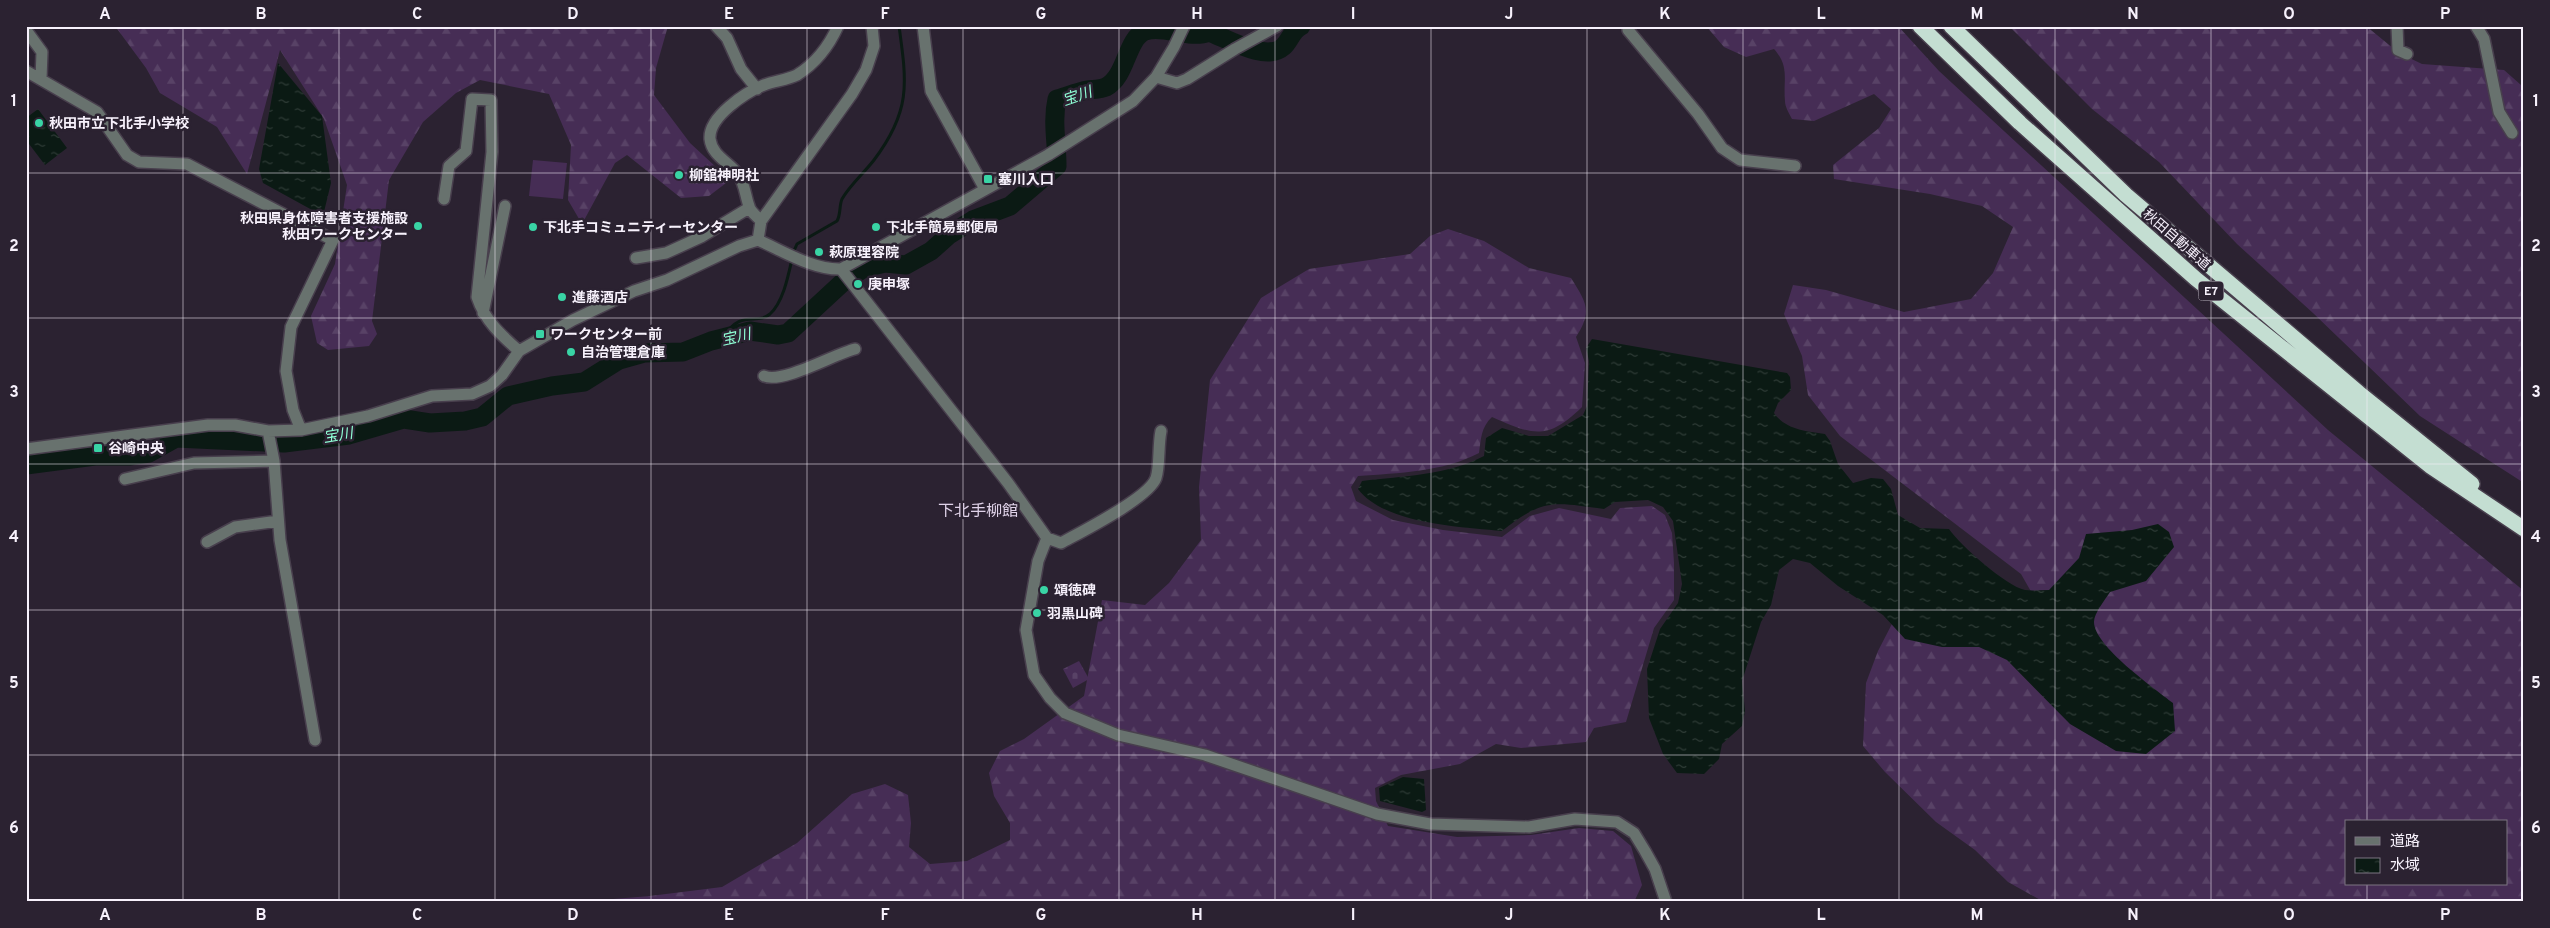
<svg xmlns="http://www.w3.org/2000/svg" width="2550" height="928" viewBox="0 0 2550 928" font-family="Overpass,'Noto Sans JP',sans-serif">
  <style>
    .forest { fill: url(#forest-firs); fill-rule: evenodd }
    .cemetery { fill: url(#cemetery-stones) }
    .garden { fill: #462d55 }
    .water { fill: url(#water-ripples) }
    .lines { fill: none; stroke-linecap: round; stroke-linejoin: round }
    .stream { stroke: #0b1a14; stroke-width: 3 }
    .river { stroke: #0b1a14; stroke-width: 19 }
    .minor-casing { stroke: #483f4d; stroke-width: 14 }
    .highway-casing { stroke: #483f4d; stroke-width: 18 }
    .minor { stroke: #68726e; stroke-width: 11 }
    .highway { stroke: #c4ded2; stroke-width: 15 }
    .grid { fill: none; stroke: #f7f1fc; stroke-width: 1; stroke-opacity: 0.55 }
    .poi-dot { fill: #39d4a5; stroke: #2b2231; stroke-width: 2 }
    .labels { text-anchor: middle; stroke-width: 5; stroke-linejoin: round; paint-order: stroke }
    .shield { fill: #2b2231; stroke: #bab3bf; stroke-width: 1 }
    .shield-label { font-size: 12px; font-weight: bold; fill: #f7f1fc }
    .poi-label { font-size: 14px; font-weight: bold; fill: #f7f1fc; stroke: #2b2231; text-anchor: start }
    .street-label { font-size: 14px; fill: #f7f1fc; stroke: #2b2231 }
    .water-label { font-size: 15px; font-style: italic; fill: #8ffed5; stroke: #2b2231 }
    .quarter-label { font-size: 16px; fill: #dfd2e8; stroke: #2b2231 }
    .neatline { fill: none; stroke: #f7f1fc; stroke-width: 2 }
    .grid-label { font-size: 16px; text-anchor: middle; font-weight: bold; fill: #f7f1fc }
  </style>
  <defs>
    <pattern id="forest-firs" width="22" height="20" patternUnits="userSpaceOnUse" patternTransform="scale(1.25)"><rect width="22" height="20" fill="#462d55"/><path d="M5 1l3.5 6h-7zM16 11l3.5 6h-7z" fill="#584266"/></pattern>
    <pattern id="cemetery-stones" width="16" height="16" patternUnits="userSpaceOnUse" patternTransform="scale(1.25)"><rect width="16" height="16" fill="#462d55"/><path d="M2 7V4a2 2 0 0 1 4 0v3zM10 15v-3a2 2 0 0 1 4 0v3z" fill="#584266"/></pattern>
    <pattern id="water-ripples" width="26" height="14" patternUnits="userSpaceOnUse" patternTransform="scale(1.25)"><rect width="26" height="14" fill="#0b1a14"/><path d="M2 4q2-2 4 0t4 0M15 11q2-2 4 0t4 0" fill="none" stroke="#2f3c37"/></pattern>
  </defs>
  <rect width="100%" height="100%" fill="#2b2231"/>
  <!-- forest -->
  <path class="forest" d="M115,26h553l-12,42 -2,27 36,48 40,37 -21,16 -28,2 -54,-43 -12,8 -33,61 -14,-24 3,-55 -22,-51 -69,-14 -24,13 -33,29 -34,58 -17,141 5,13 -8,12 -41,4 -11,-7 -6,-27 24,-52 12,-79 -23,-66 -44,-69 -33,124 -30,-47 -57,-34 -14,-25z
    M1706,26h192l41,45 389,359 196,161v311h-480l-36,-20 -33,-32 -39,-28 -51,-50 -22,-26 3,-63 12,-32 16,-31 154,1 -27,-47 -181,-138 -32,-41 -6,-39 -18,-42 9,-29 33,5 78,22 67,-13 22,-26 20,-46 -31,-21 -52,-12 -96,-15 -1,-14 46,-37 12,-19 -17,-15 -60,27 -22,-2c-3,-6 -7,-12 -7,-18 -2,-22 5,-34 -11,-52l-28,8 -22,-10zM2346,822h160v62h-160z
    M2009,26h357l33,27 23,11 82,6 17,15 3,2v396l-104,-67 -107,-103 -76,-69 -78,-82 -67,-53z
    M1448,229l36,12 45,27 42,10c15,24 22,33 5,59l9,26 -3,44c-34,33 -48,29 -90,10 -11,10 -11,22 -13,36 -36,19 -81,20 -121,23l-7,11 5,14 37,19 50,10 59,7 28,-21 29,-8 52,11 9,-11 32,-2 13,9 7,18 2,30v37l-20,28 -28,94 -32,6 -8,14 -65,6 -25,-4 -36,20 -59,11 -26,13 1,13 12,25 69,11 74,-2 48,-7 34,3 18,15 11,39 -8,17h-1057l73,-6 72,-9 75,-44 55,-49 33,-10 23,11 3,28 -2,24 21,17 37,-3 43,-21v-17l-16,-27 -5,-23 11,-22 24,-12 60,-43 18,-96 43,5 24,-22 32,-43 -2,-53 11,-107 51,-82 48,-29 101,-15 20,-18z"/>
  <!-- cemetery -->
  <path class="cemetery" d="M1079,661l10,18 -16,9 -10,-19z"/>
  <!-- garden -->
  <path class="garden" d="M533,160l34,3 -4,36 -34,-3z"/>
  <!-- water -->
  <path class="water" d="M278,63l44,53 9,67 -8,33 -60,-33 -4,-14z
    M38,109l29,39 -22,17 -19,-25v-22z
    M1592,339l195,34 3,4 1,13 -13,13 -4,10c12,17 31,18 51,21l5,7 8,23 15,19 18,-5 12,1 8,10 7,26 22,13 29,1c11,16 57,57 76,61 7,1 16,0 24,0l30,-32 7,-24 46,-4 26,-6 11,8 5,15 -28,34 -36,11c-5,8 -16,21 -16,30 0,24 60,66 79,81l2,28 -29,23 -30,-3 -46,-27 -63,-64 -28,-13h-37l-37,-8 -22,-24 -45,-29 -28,-23 -17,-4 -14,11 -8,35 -10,17 -19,59 3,30 -3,15 -20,18 -3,15 -15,15 -27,-1 -14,-19 -14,-36 -2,-49 13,-40 18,-26 4,-19 -9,-63 -10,-14 -15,-7 -33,2 -11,7c-51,-7 -60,-11 -102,22 -41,-4 -118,-7 -144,-42l4,-8c41,-5 86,-6 122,-25l2,-18 16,-10 27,8h19l35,-21 4,-9 2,-45 -3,-13z
    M1403,777l21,2 2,31 -4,2 -42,-11 -1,-13z"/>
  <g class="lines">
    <!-- stream -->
    <path class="stream" d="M793,253l4,-9 40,-23c4,-7 2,-15 5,-22 8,-14 22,-26 32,-39 37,-49 33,-76 25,-134
      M723,338c18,-30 33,-12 47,-24 13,-12 18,-37 22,-55"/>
    <!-- river -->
    <path class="river" d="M26,465l69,-9h34l20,-3 27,-15 108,5 65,-8 55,-16 26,4 35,-2 17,-4 26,-21 44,-10 32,-4 35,-22 25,-7 39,-1 28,-11 39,-10 28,4 10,-2 54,-50 22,-15 21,-5 21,2 25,-14 18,-16 24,-15 37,-14 47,-40c0,-23 -5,-45 0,-67 9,-2 17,-6 26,-8 7,-2 16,-1 23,-4 21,-11 20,-48 39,-56 19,-7 43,9 64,1 19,7 57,30 74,15 7,-6 9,-17 18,-21"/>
    <!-- minor casing -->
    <g class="minor-casing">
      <path id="minor" d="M716,26l11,12 14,31 16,20
        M923,26l8,65 54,98
        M1628,26v4l70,84 24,34 18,12 55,6
        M2397,26l1,24 9,4
        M2476,26l8,13 15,73 13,21
        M26,30l16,22 -1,27
        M26,71l71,41 30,43 12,7 48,2 146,76 -42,87 -5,44 7,39 8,20
        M1156,77l21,6 10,-4 48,-30 42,-23
        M444,199l5,-33 17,-15 6,-52 19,1 1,52 -15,145c8,24 24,38 42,54
        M761,221l91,-127 14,-24 8,-24 -2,-20
        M758,240l3,-19c-4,-5 -11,-9 -12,-15 -4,-11 -4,-22 -11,-32 -9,-12 -26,-18 -28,-35 -2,-22 36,-47 54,-54 10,-4 23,-5 33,-10 19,-12 32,-29 41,-49
        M636,258l30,-5 35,-16 48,-29
        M841,269l167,214 39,55 14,5c20,-11 88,-45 95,-65 4,-12 2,-33 5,-47
        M483,313l22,-107
        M764,376c19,8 70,-22 91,-27
        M268,431l6,30 6,79 35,200
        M26,449l182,-24h27l33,6 33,-1 67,-14 64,-20 40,-2 18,-8 12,-11 17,-24 54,-31 61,-29 33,-11 72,-34 19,-6c25,11 55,30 83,29l207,-114 85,-54 23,-24 18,-30 10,-21
        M125,479l69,-16 80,-2
        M1047,538l-9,23 -12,69 8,45 16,23 15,15 53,22 87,20 172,59 53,10 99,3 46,-8 42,3 17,11 11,18 10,18 11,33
        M207,542l28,-15 43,-6"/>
    </g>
    <!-- highway casing -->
    <g class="highway-casing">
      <path id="highway" d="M1920,26l100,97 176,156 234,187 94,63
        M1951,26l175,169 233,198 113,91"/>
    </g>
    <!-- minor -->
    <use href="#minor" class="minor"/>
    <!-- highway -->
    <use href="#highway" class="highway"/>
  </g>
  <!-- grid -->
  <path class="grid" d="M183,26v876M339,26v876M495,26v876M651,26v876M807,26v876M963,26v876M1119,26v876M1275,26v876M1431,26v876M1587,26v876M1743,26v876M1899,26v876M2055,26v876M2211,26v876M2367,26v796M26,173h2498M26,318h2498M26,464h2498M26,610h2498M26,755h2498M2367,884v18"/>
  <!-- markers -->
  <g class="poi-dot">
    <circle cx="39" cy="123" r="5"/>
    <circle cx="679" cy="175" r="5"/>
    <rect x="983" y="174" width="10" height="10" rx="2.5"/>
    <circle cx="418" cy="226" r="5"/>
    <circle cx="533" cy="227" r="5"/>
    <circle cx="876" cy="227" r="5"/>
    <circle cx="819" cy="252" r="5"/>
    <circle cx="858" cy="284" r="5"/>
    <circle cx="562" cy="297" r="5"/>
    <rect x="535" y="329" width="10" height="10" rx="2.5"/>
    <circle cx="571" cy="352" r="5"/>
    <rect x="93" y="443" width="10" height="10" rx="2.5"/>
    <circle cx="1044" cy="590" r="5"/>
    <circle cx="1037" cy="613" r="5"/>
  </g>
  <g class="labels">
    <!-- shield labels -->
    <rect class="shield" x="2198.5" y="281.5" width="25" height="19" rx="4"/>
    <g class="shield-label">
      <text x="2211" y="295">E7</text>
    </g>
    <!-- poi labels -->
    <g class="poi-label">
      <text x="49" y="128">秋田市立下北手小学校</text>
      <text x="689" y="180">柳舘神明社</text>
      <text x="998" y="184">塞川入口</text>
      <text x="408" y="223" text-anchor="end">秋田県身体障害者支援施設<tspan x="408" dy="16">秋田ワークセンター</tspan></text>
      <text x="543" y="232">下北手コミュニティーセンター</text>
      <text x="886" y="232">下北手簡易郵便局</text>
      <text x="829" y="257">萩原理容院</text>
      <text x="868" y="289">庚申塚</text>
      <text x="572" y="302">進藤酒店</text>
      <text x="550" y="339">ワークセンター前</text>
      <text x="581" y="357">自治管理倉庫</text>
      <text x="108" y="453">谷崎中央</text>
      <text x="1054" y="595">頌徳碑</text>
      <text x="1047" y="618">羽黒山碑</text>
    </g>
    <!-- street labels -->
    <g class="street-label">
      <text transform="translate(2177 239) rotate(41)" y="5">秋田自動車道</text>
    </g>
    <!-- water labels -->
    <g class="water-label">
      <text transform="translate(1077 96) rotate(-19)" y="5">宝川</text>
      <text transform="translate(736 337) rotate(-13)" y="5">宝川</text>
      <text transform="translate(338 435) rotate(-9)" y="5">宝川</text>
    </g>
    <!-- quarter labels -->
    <g class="quarter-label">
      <text x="978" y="516">下北手柳館</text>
    </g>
  </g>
  <!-- border -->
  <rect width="2550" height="928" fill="none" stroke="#2b2231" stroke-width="55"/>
  <!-- legend -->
  <rect x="2345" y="820" width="162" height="65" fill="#2b2231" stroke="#7d7582"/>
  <rect x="2355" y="837" width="25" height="8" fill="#68726e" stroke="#7d7582"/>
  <text x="2390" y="846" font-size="15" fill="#f7f1fc">道路</text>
  <rect x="2355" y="858" width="25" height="15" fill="url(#water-ripples)" stroke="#7d7582"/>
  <text x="2390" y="870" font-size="15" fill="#f7f1fc">水域</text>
  <rect x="28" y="28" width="2494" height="872" class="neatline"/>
  <g class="grid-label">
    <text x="105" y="19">A</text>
    <text x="261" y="19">B</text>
    <text x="417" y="19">C</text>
    <text x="573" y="19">D</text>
    <text x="729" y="19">E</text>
    <text x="885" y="19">F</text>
    <text x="1041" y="19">G</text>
    <text x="1197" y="19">H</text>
    <text x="1353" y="19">I</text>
    <text x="1509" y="19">J</text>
    <text x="1665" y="19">K</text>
    <text x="1821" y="19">L</text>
    <text x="1977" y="19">M</text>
    <text x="2133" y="19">N</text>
    <text x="2289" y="19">O</text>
    <text x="2445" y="19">P</text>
    <text x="14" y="106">1</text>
    <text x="2536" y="106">1</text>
    <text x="14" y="251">2</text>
    <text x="2536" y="251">2</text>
    <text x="14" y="397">3</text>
    <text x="2536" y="397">3</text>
    <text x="14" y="542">4</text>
    <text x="2536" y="542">4</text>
    <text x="14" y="688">5</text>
    <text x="2536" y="688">5</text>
    <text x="14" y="833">6</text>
    <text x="2536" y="833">6</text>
    <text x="105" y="920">A</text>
    <text x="261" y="920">B</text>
    <text x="417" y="920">C</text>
    <text x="573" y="920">D</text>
    <text x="729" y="920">E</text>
    <text x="885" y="920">F</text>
    <text x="1041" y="920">G</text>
    <text x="1197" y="920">H</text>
    <text x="1353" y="920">I</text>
    <text x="1509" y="920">J</text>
    <text x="1665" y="920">K</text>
    <text x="1821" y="920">L</text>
    <text x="1977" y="920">M</text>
    <text x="2133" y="920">N</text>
    <text x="2289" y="920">O</text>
    <text x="2445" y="920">P</text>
  </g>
</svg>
